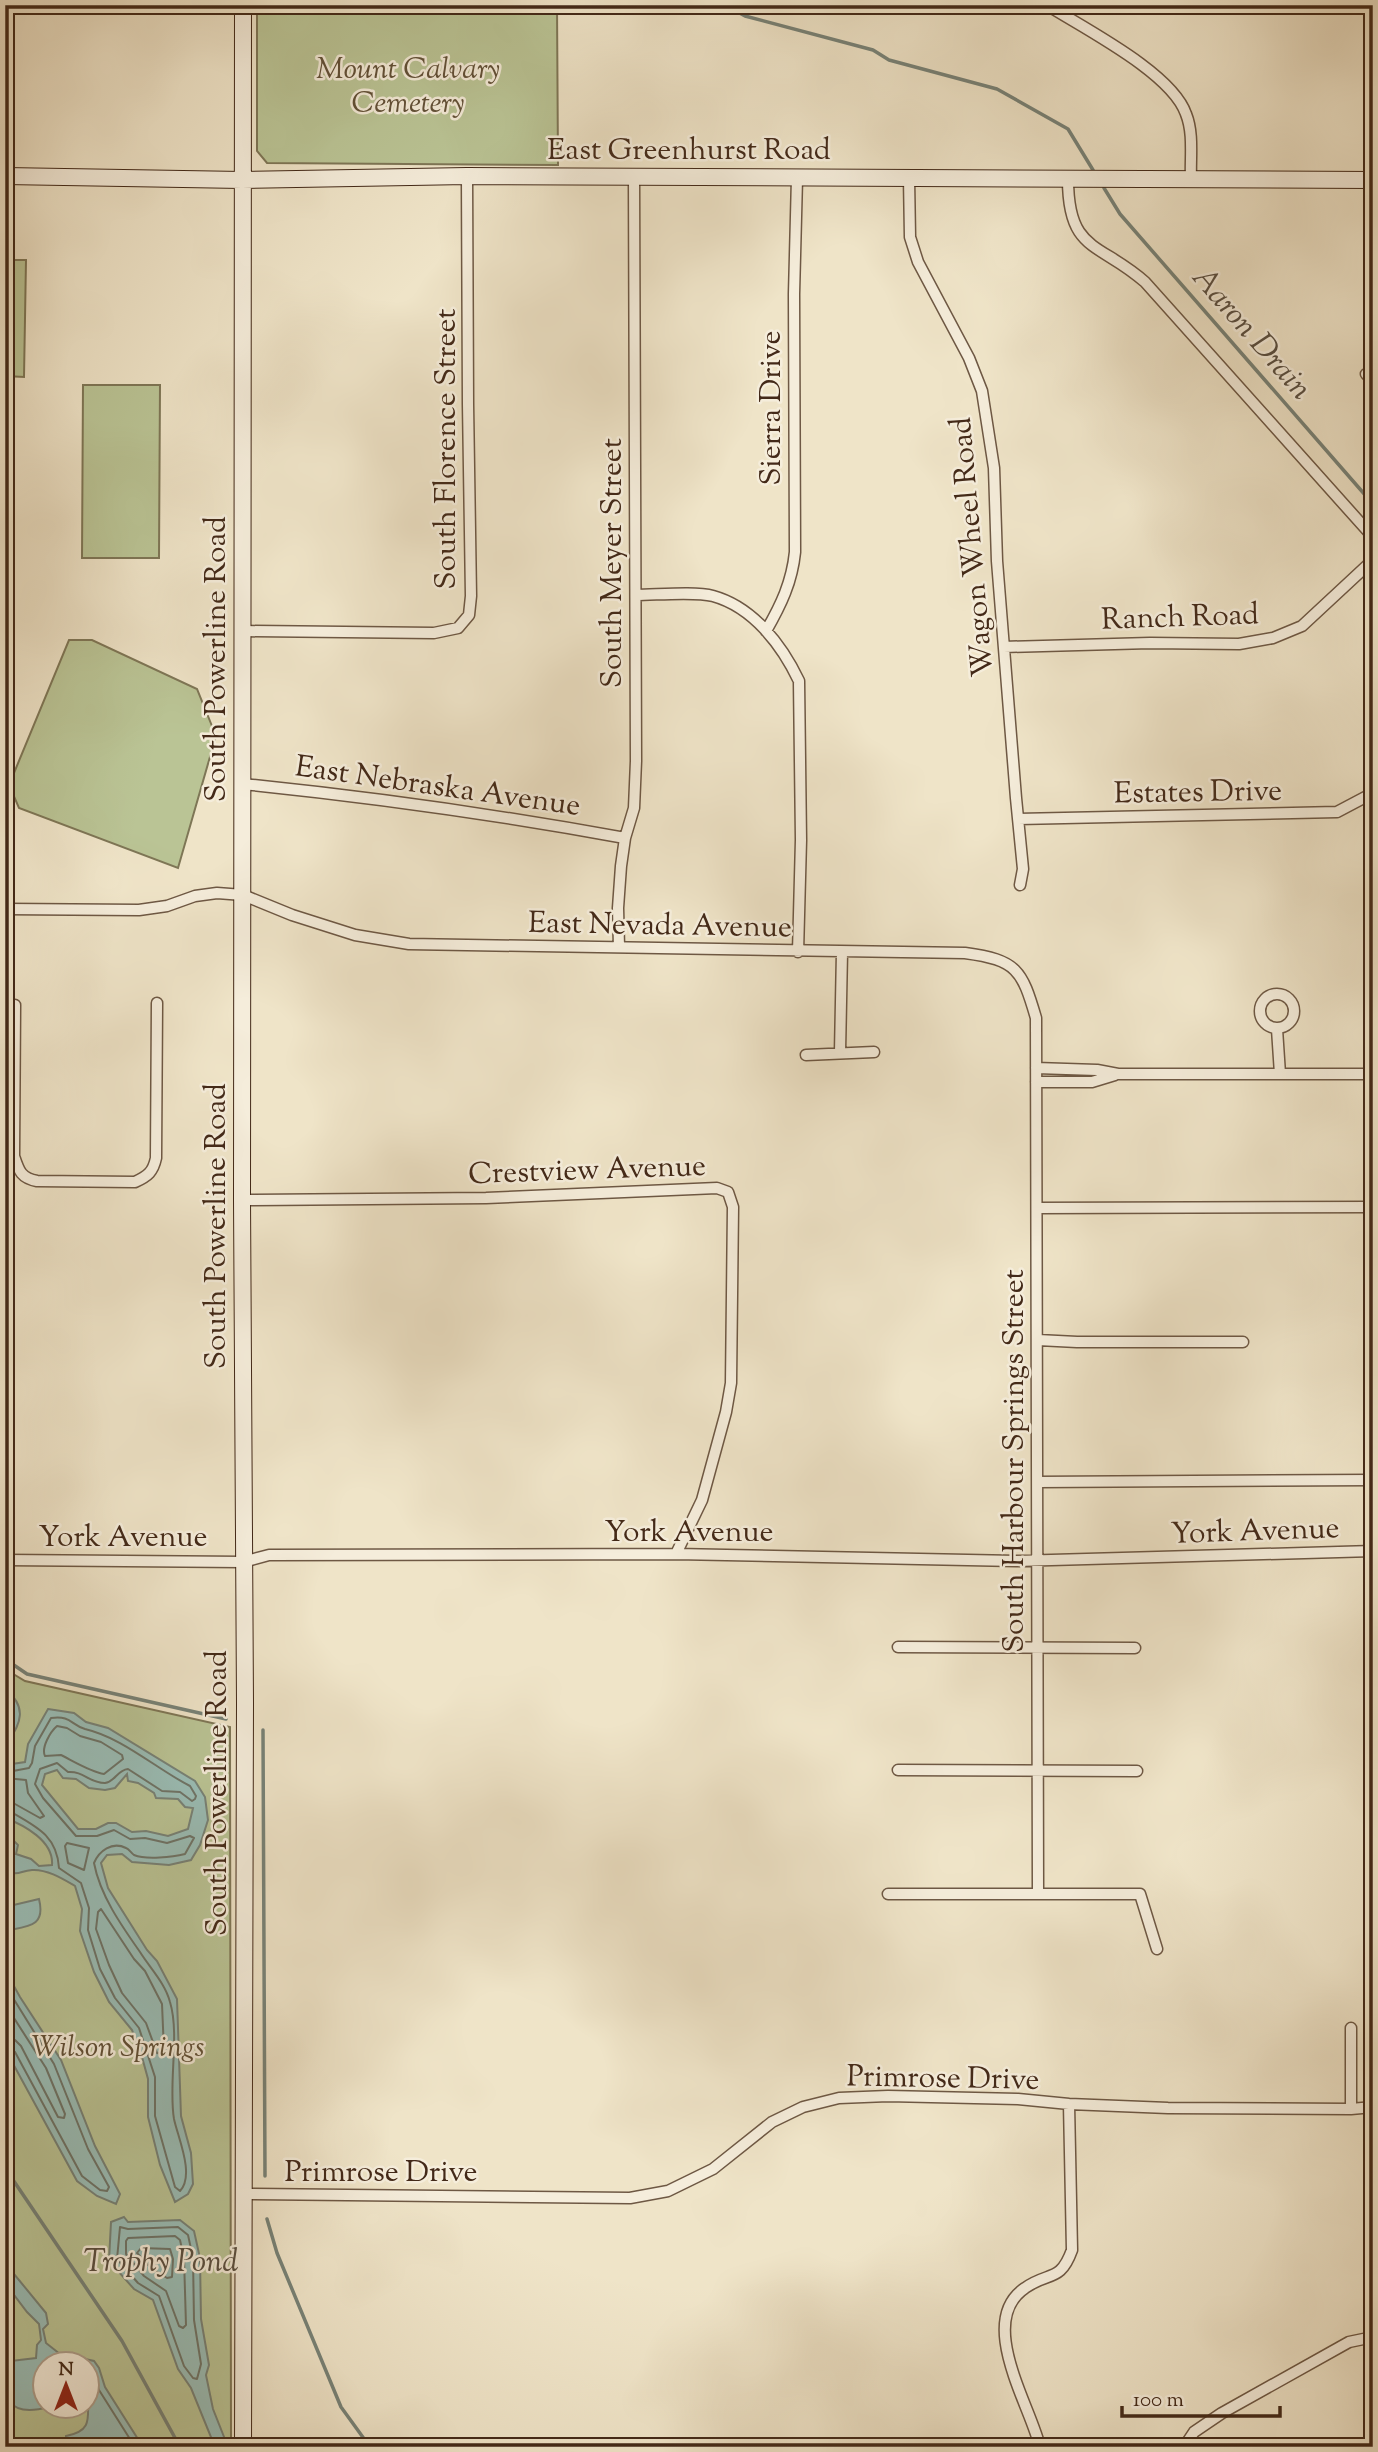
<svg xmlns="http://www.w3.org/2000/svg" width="1378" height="2452" viewBox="0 0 1378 2452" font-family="'Sorts Mill Goudy',serif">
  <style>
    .green { fill: #bac495; stroke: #7e7656; stroke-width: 2; fill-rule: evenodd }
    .water { fill: #9abeb7; stroke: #778277; stroke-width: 2; fill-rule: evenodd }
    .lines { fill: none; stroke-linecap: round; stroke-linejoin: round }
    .shore { stroke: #6e7468; stroke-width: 2 }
    .stream { stroke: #778277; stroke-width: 3.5 }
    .street-casing { stroke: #6e5844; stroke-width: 13 }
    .secondary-casing { stroke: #432918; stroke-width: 18 }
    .street { stroke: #f5eddb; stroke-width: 10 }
    .secondary { stroke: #f5eddb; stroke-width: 16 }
    .labels { text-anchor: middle; stroke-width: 5; stroke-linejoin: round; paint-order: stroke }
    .park-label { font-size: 30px; font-style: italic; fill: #615037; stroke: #f5eddb }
    .street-label { font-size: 30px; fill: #432918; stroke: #f5eddb }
    .water-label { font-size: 32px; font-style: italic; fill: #594e40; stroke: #f5eddb }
  </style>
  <rect width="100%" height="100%" fill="#efe4c8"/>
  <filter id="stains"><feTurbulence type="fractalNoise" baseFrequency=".00286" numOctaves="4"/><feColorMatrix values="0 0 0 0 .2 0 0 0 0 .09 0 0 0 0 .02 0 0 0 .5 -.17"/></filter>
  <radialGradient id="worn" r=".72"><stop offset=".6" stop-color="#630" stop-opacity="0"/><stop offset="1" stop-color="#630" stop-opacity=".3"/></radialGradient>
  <!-- green -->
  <path class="green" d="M257,5h300l1,160 -291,-2 -10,-12z
    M5,260h21l-2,117 -19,-1z
    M83,385h77l-1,173h-77z
    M69,640h23l105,49 19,47 -38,132 -159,-60 -10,-23z
    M5,1669l20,12 205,46 1,720h-226zM46,2364h42v42h-42z"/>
  <!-- water -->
  <path class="water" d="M5,1689c22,17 17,34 2,54z
    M48,1709l26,4 12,9 22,6 87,53 10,16 3,23 -8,25 -9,15 -22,5 -37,-3 -10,-8 -15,1 -6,8 7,25 39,62 10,11 20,38 4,117 10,37 2,31 -5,10 -13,8 -15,-37 -12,-48v-38l-6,-22 -10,-27 -23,-28 -15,-30 -14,-41 2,-22 -7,-23c-12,-7 -28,-17 -43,-16 -13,1 -12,6 -27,1v-39l13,13 -2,9 15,5 8,7 13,-1c2,-24 -28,-40 -47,-47v-57l7,3 13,-2 3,-18zM57,1770l6,8 13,1 13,9 16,2 10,-2 12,-14 1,7 10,2 16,10 2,5 22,1 7,8 8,1 -5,21 -20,7 -22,-5 -14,1 -16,-9h-8l-12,6h-18l-36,-44 3,-11z
    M39,1899c7,28 -11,27 -34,32v-24z
    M5,1970l15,27 41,63 34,86 25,48 -4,10 -19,-8 -20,-15 -72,-132z
    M124,2217l4,5 52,-2 14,11 6,27 1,61 8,46 -3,10 7,34 15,38h-13l-24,-59 -13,-19 -25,-69 -19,-11 -25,-28 2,-39z
    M5,2263l41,50 2,11 -5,5 3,14 19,15 11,-1 18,4 5,7 6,19 38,60h-77v-11c26,-5 22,-17 22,-38 0,-6 1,-11 2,-17 0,-6 -2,-10 -2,-17h-42v42l3,1c-49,13 -44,-17 -44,-53l6,7 25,-3 1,-13 4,-5 -2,-16 -12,-12 -22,-29z"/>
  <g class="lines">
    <!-- shore -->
    <path class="shore" d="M57,1726l10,2 13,8 21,6 21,13 1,4 -19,15c-13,-2 -31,-13 -43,-19l-16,1c-4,-8 5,-24 12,-30z
      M5,1768l8,3 16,-3 3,-5 3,-17 16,-28c20,-3 20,7 34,11 38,9 70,39 105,57l6,10 -1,3 -3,2 -12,-9 -18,-1 -34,-22c-11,1 -13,13 -23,14 -16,0 -21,-12 -37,-11l-11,-9 -17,6 -5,15 8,14 33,38h21l17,-6 16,9 15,-1 22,5 23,-7 4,2 -9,16c-12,3 -39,6 -51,1 -3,-2 -5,-6 -8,-7 -14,-7 -27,3 -32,15 6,32 27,62 46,89 10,16 25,31 30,50 10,33 -2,83 4,117 4,19 21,56 6,72l-5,-4 -20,-71v-39l-16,-49 -24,-30 -15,-29 -12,-39 1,-22 -8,-25 -22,-15c-2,-32 -22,-41 -48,-56l-6,-1
      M5,1778l21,2 2,13 16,23 -4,2 -25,-14 -10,-2
      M67,1843l22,5 -5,22 -16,-7 -3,-17z
      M101,1909l33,50 11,12 17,33 2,47 -2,3 -5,-1 -11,-30 -24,-30 -13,-28 -13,-36 2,-17z
      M5,1985l49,79 34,85 21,38 -2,4 -7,-1 -18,-14 -67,-124 -10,-4
      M5,2004l41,64 19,46 -1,4 -6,-1 -37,-71 -6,-6 -10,-1
      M120,2227l8,2 50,-2 10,8 5,23 1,62 7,44 -4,15 -4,-1 -9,-12 -25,-70 -21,-13 -21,-24z
      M175,2236l5,4 4,18 2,67 -3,3 -4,-2 -13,-35 -22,-15 -18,-22v-13l2,-3z
      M141,2248l29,1 3,10 -1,18 -5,1 -16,-10 -14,-15z
      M88,2367l5,5 6,18 36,57"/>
    <!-- stream -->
    <path class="stream" d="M725,5l20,11 128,34 16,10 108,29 71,40 25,41
      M1104,188l16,26 253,290
      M5,1659l22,15 199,45
      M263,1730l2,446
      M5,2168l117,173 58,106
      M267,2219l10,34 64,154 29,40"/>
    <!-- street casing -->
    <g class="street-casing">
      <path id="street" d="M1047,5c38,24 125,68 139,109 8,20 4,44 5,65
        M909,178l1,59 8,25 51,96 13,33 12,77 3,93 19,237 7,71 -3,16
        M1068,179c0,74 32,63 77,103l228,255
        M1366,374l7,7
        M636,595c20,0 59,-4 77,1 40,11 69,49 86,85l2,159 -3,112
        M243,631l191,2 24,-5 11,-13 2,-19 -3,-192 -1,-228
        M766,631c15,-26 26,-49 29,-79l-1,-258 3,-116
        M1004,647l146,-4 89,1 34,-6 29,-12 71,-66
        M243,784c128,13 256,31 382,54
        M1018,819l319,-7 36,-19
        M5,909l134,1 28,-4 28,-10 22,-3 26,2 49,20 63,20 54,9 556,9c52,7 57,17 71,65l2,876
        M619,947l-1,-39 3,-42 4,-28 9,-30 2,-47 -2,-584
        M1260 1011a17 17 0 1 1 34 0a17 17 0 1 1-34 0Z
        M15,1005l-1,151c5,15 7,22 23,25l98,1c13,-6 18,-10 21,-24l1,-155
        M1277,1029l3,45
        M840,1052l2,-100
        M806,1055l68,-3
        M1036,1068l61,2 21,4h255
        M1036,1082h56l23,-7
        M242,1200l244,-2 231,-10 11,4 5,15 -2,176 -5,29 -24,88 -26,54
        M1037,1208l336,-1
        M1038,1340l39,2h166
        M1038,1482l335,-2
        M5,1560l238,2 26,-7 407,-1 340,7 357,-10
        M898,1647l237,1
        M898,1770l239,1
        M888,1894h252l17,55
        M1351,2028v81
        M244,2194l386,4 38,-7 45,-22 59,-47 31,-15 36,-9 49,-2 130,3 51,5 99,4 183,1 22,-2
        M1040,2447c-10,-42 -64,-126 -15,-159 24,-17 35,-5 47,-38l-3,-146
        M1184,2447l10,-15 28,-19 127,-71 24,-5"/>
    </g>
    <!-- secondary casing -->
    <g class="secondary-casing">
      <path id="secondary" d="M243,5l-1,1195 3,503 -2,744
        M5,176l237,4 225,-4 906,4"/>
    </g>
    <!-- street -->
    <use href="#street" class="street"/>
    <!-- secondary -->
    <use href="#secondary" class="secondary"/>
  </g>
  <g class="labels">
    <!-- park labels -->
    <g class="park-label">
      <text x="408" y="78">Mount Calvary<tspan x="408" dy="34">Cemetery</tspan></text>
      <text x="118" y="2056">Wilson Springs</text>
    </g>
    <!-- street labels -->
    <g class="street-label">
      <text x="689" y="159">East Greenhurst Road</text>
      <text transform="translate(770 408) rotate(-90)" y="10">Sierra Drive</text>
      <text transform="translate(445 449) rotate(-90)" y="10">South Florence Street</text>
      <text transform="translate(971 547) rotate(-95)" y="10">Wagon Wheel Road</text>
      <text transform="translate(611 563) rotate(-90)" y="10">South Meyer Street</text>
      <text transform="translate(1180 616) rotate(-2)" y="10">Ranch Road</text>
      <text transform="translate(215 659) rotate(-90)" y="10">South Powerline Road</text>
      <text transform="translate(438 785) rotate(8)" y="10">East Nebraska Avenue</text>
      <text transform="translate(1198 791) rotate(-1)" y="10">Estates Drive</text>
      <text transform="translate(660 924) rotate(1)" y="10">East Nevada Avenue</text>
      <text transform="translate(587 1169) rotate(-2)" y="10">Crestview Avenue</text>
      <text transform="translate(215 1226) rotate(-90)" y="10">South Powerline Road</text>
      <text transform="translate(1013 1461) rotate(-90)" y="10">South Harbour Springs Street</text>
      <text transform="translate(1255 1530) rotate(-2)" y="10">York Avenue</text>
      <text x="689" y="1541">York Avenue</text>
      <text x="123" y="1546">York Avenue</text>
      <text transform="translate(216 1793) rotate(-90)" y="10">South Powerline Road</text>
      <text transform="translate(943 2077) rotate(1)" y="10">Primrose Drive</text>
      <text x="381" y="2181">Primrose Drive</text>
    </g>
    <!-- water labels -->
    <g class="water-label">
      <text transform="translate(1253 332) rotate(49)" y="11">Aaron Drain</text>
      <text x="161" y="2271">Trophy Pond</text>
    </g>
  </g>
  <!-- margin -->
  <rect width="1378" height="2452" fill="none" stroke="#efe4c8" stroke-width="28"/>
  <rect x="7" y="7" width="1364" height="2438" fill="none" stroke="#432918" stroke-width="3.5"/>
  <rect x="14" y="14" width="1350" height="2424" fill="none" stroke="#432918" stroke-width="2"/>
  <!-- north arrow -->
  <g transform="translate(66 2385)"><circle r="33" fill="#f5eddb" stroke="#ae9f8d" stroke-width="2"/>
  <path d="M0-5L12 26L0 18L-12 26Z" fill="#8f2418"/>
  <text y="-10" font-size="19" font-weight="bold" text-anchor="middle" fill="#432918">N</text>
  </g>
  <!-- scale -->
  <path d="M1122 2406v10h158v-10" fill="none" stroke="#432918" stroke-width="3.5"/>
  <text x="1133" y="2406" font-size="21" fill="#432918" stroke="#f5eddb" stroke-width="5" paint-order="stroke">100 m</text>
  <rect width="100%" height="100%" filter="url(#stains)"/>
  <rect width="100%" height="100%" fill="url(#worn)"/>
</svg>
